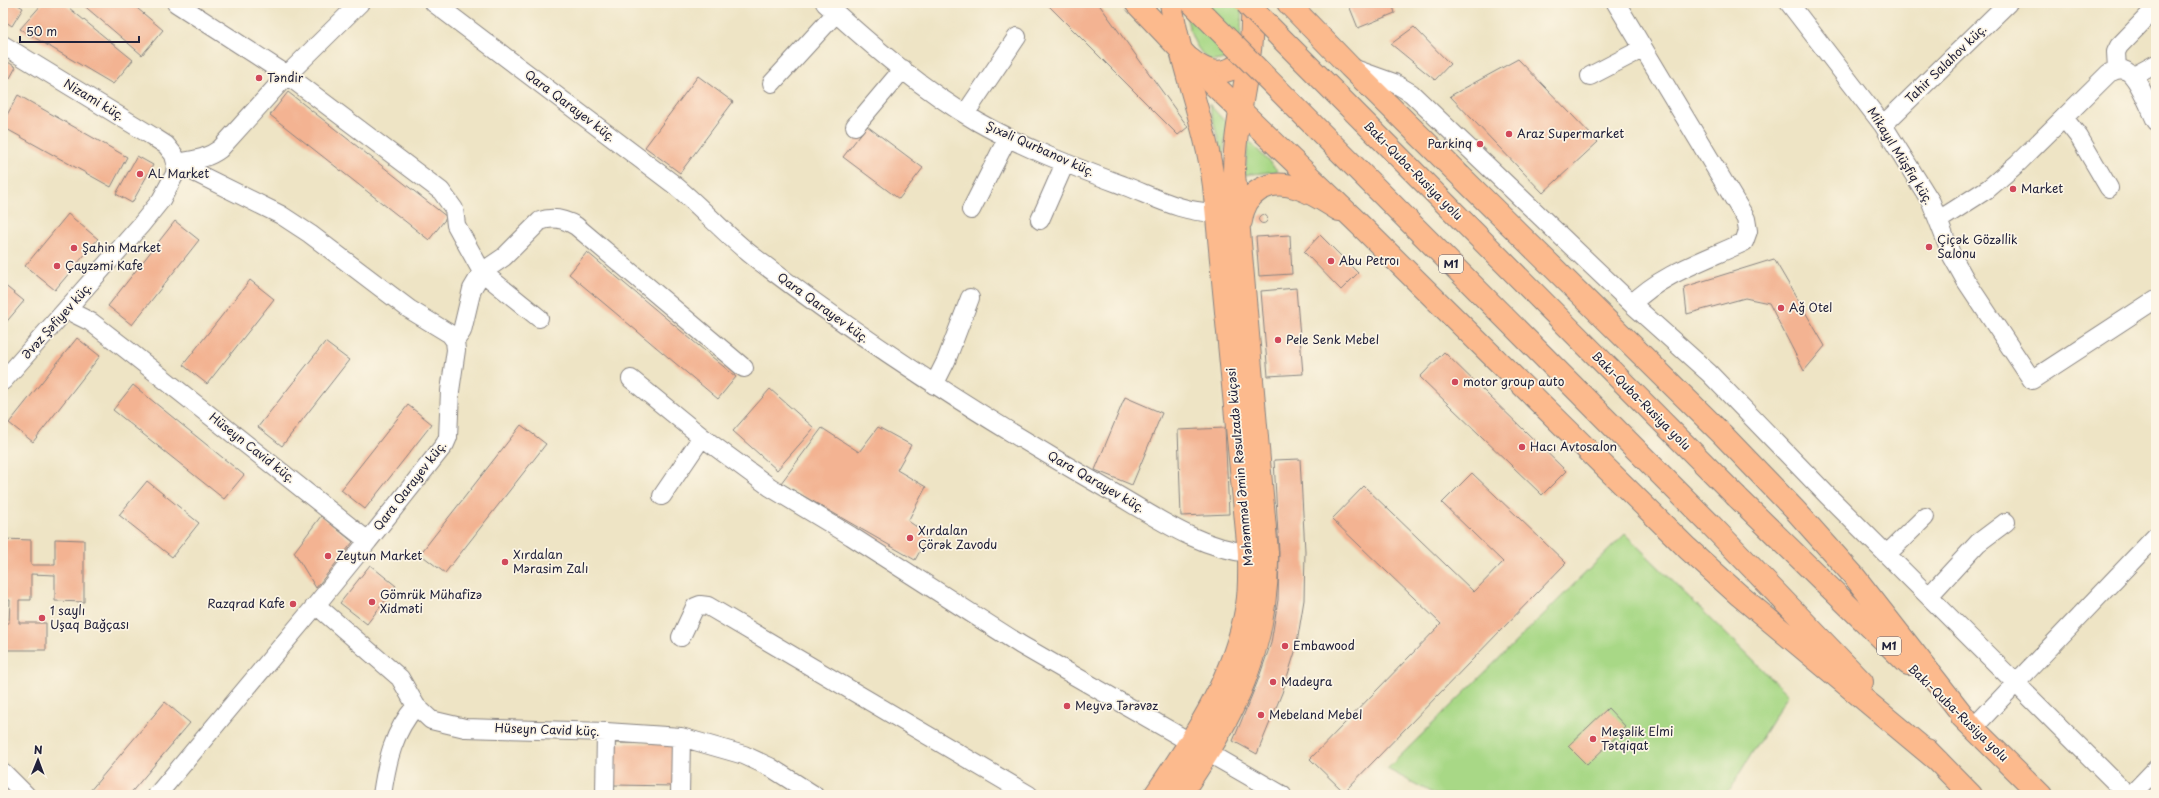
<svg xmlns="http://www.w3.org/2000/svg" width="2159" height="798" viewBox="0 0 2159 798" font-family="'Playpen Sans',sans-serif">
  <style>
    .green { fill: #a8d886; stroke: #657d60 }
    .building { fill: #f3b392 }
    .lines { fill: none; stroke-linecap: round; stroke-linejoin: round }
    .minor-casing { stroke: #888380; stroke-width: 20 }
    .major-casing { stroke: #888380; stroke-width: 24 }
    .highway-casing { stroke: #888380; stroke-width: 24 }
    .minor { stroke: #fff; stroke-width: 18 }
    .major { stroke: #fcba8d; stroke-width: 22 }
    .highway { stroke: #fcba8d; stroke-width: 22 }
    .highway-bridge-casing { stroke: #888380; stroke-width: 24; stroke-linecap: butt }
    .highway-bridge { stroke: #fcba8d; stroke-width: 22 }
    .poi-dot { fill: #d1495b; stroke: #fcf5e5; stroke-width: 1.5 }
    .labels { text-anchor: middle; stroke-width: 3.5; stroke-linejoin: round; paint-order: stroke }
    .shield { fill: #fcf5e5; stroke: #63616e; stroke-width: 1 }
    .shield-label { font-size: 11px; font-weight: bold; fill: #22223b }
    .street-label { font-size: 12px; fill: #22223b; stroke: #fcf5e5 }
    .poi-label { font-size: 12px; fill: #22223b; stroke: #fcf5e5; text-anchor: start }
  </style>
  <rect width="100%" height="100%" fill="#fcf5e5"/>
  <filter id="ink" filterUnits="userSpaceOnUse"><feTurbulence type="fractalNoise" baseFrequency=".025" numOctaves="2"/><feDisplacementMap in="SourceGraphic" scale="8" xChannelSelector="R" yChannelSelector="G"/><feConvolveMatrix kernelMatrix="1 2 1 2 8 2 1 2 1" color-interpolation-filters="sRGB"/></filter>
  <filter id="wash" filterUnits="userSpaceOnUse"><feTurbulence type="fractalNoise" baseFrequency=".012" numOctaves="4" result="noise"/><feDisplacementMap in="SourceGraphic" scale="16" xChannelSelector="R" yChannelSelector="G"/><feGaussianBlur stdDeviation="0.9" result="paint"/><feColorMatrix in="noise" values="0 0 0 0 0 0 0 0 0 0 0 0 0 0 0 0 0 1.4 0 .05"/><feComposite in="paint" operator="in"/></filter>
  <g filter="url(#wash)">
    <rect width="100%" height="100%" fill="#eee4c5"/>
    <!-- green -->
    <path class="green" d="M1184,3h57c1,25 3,59 -31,58 -19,-15 -22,-36 -26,-58z
      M1209,104l18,20 -4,34z
      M1248,140l30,31 -33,4z
      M1625,534l163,161 -62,100h-290l-49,-26z"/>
    <g id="blocks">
      <!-- building -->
      <path class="building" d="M3,3h12l8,5 -11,18 -9,-6z
        M43,3h20l70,57 -20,24 -93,-55z
        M81,3h50l32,27 -21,25z
        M1046,3h52l90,124 -10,8z
        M1348,3h44l3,10 -37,15z
        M1414,27l36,37 -15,16 -44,-36z
        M3,59l13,8 -6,11 -7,-4z
        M1518,59l80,83 -55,51 -93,-97z
        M698,76l35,26 -53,71 -35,-26z
        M288,92l159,125 -18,23 -159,-125z
        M18,95l109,62 -16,30 -108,-60v-5z
        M867,126l56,42 -24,31 -56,-42z
        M137,156l16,9 -21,38 -16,-9z
        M68,214l30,25 -43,51 -30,-24z
        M1258.5 219a4.5 4.5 0 1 1 9 0a4.5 4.5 0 1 1-9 0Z
        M175,221l24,19 -67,85 -24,-19z
        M1290,235l2,39 -33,2 -3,-39z
        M1320,235l38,38 -17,17 -37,-38z
        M587,252l149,125 -18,22 -149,-125z
        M1774,259l51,87 -21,25 -35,-68 -24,-5 -58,16 -3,-27z
        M250,280l24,19 -67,85 -24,-19z
        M3,284l21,17 -21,25z
        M1296,288l7,86 -35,2 -7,-85z
        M77,338l23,18 -67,86 -24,-19z
        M325,342l24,18 -67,86 -24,-19z
        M1444,352l122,119 -24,24 -122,-118z
        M133,385l111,90 -20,24 -111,-89z
        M770,389l44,39 -37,42 -44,-39z
        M1125,397l37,16 -30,72 -37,-15z
        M408,405l24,19 -67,85 -24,-19z
        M521,425l25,19 -101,129 -25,-19z
        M878,427l33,18 -14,25 29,17 -18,34 21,14 -14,25 -134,-77 41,-55 37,24z
        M1225,428l4,86 -48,2 -3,-86z
        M1300,459l5,92 -1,49 -8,49 -14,44 -25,61 -24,-13 24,-58 14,-40 7,-43 1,-47 -5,-93z
        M1472,473l94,90 -222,229 -34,-33 131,-135 -109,-105 32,-33 110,106 29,-30 -61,-59z
        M147,481l52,42 -27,34 -53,-42z
        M321,516l32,26 -37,46 -22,-36z
        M3,539l28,1v25h24v-26l29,1v62l-29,-1v-26l-24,-1v26h-12v23h27v27h-43v-27h6l1,-23h-7z
        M370,565l26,21 -29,38 -27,-21z
        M165,702l25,21 -61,72h-36l-4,-3z
        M1608,708l18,19 -39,38 -19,-19z
        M615,743l59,1v42l-60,-1z"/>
    </g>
  </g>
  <g filter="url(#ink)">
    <use href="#blocks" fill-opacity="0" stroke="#888380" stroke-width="1"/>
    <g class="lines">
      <!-- minor casing -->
      <g class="minor-casing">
        <path id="minor" d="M176,3l111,72 154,116 13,18 2,16 26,47 57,46
          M434,3l238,180c29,23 53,52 82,74 112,86 229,161 351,231 45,25 91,60 144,65
          M825,3c47,43 98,87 153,119 46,26 97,45 147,64 29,11 60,28 92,26
          M1616,3l130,216 2,12 -4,11c-38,18 -83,32 -112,62
          M1789,3l94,122 48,77 21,54 14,25 66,99 124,-81
          M3,45l149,91 14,9 8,10 2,8 -1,11 -14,26 -21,26 -137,155
          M1352,68l42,15 17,10 221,211 77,69 119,123 300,299
          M2117,69l-1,-17 3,-6 30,-31
          M1590,76l52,-27
          M2134,76l22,-12
          M772,83l64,-70
          M965,114l52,-77
          M2064,118l15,19 30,51
          M1883,125l125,-122
          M855,126l48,-57
          M176,163l105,52 29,19 99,75 41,25 5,7 1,9 -6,41 -2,46 -3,7 -77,97
          M176,163c17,-3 31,-4 44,-14l67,-74 73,-72
          M971,210l37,-73
          M1040,220l25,-57
          M1939,220l50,-32 29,-25 91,-90c5,-2 9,-5 15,-3 13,3 26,39 32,51
          M67,310l24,12 35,27 242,192 -52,64 -159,190
          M455,341l7,-10 10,-42 10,-17 22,-15 36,-36c13,-5 24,-2 36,5l168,142
          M631,379l71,58 68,50 81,49 170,109 261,150
          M934,385l12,-24 24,-63
          M662,496l40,-59
          M1887,554l38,-37
          M1929,596l49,-53 28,-21
          M316,605l84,73 16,28 15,14 34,8 141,4 75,5 63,18 26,12 44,28
          M681,637l14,-30 5,-2 8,1 321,189
          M1973,728l183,-192
          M3,772l23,23
          M382,795c5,-34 11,-63 34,-89
          M605,795l1,-63
          M680,795l1,-58
          M2131,795l25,-26"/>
      </g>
      <!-- major casing -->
      <g class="major-casing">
        <path id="major" d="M1190,59c24,21 50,16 60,-15
          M1241,221c4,-30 28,-43 57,-33 15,5 28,14 41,22
          M1155,795c40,-58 80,-119 92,-190 3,-17 2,-35 2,-52l-35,-367c-8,-62 -34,-121 -43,-183
          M1180,795c53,-76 89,-147 87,-243l-33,-378c0,-58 21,-113 18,-171"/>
      </g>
      <!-- highway casing -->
      <g class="highway-casing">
        <path id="highway" d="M1136,3l77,81 142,136 332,328 52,47 199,166
          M1288,3l62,64 373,368 72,75 59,66 119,152
          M1737,497l171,167
          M1710,524l152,158
          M1962,717l79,78
          M1927,750l44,45"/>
      </g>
      <!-- minor -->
      <use href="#minor" class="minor"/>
      <!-- major -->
      <use href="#major" class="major"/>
      <!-- highway -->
      <use href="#highway" class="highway"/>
      <!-- highway-bridge casing -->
      <g class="highway-bridge-casing">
        <path id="highway-bridge" d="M1192,3l518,521
          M1246,3l491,494"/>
      </g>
      <!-- highway-bridge -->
      <use href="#highway-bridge" class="highway-bridge"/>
    </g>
  </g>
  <!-- markers -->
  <g class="poi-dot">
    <circle cx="259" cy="78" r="4"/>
    <circle cx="1509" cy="134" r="4"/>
    <circle cx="1480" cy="144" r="4"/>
    <circle cx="140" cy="174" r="4"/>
    <circle cx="2013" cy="189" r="4"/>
    <circle cx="1929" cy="247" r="4"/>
    <circle cx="74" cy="248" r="4"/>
    <circle cx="1331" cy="261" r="4"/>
    <circle cx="57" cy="266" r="4"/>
    <circle cx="1781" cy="308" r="4"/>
    <circle cx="1278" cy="340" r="4"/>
    <circle cx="1455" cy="382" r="4"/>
    <circle cx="1522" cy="447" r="4"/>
    <circle cx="910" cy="538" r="4"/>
    <circle cx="328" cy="556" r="4"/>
    <circle cx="505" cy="562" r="4"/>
    <circle cx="372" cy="602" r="4"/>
    <circle cx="293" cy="604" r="4"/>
    <circle cx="42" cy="618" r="4"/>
    <circle cx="1285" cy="646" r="4"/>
    <circle cx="1273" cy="682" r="4"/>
    <circle cx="1067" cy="706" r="4"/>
    <circle cx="1261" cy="715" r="4"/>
    <circle cx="1593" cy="739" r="4"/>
  </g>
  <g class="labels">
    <!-- shield labels -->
    <g class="shield">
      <rect x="1439" y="255" width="24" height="18" rx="3"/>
      <rect x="1877" y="637" width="24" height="18" rx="3"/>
    </g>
    <g class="shield-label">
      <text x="1451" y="268">M1</text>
      <text x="1889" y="650">M1</text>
    </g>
    <!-- street labels -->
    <g class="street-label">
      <text transform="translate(1946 64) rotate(-44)" y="4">Tahir Salahov küç.</text>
      <text transform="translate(94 100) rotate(31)" y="4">Nizami küç.</text>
      <text transform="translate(570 106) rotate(37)" y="4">Qara Qarayev küç.</text>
      <text transform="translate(1040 149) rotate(24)" y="4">Şıxəli Qurbanov küç.</text>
      <text transform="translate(1900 156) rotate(58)" y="4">Mikayıl Müşfiq küç.</text>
      <text transform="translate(1413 171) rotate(45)" y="4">Bakı-Quba-Rusiya yolu</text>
      <text transform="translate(823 308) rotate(36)" y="4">Qara Qarayev küç.</text>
      <text transform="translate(57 321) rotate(-48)" y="4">Əvəz Şəfiyev küç.</text>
      <text transform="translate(1641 401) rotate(45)" y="4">Bakı-Quba-Rusiya yolu</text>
      <text transform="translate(252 448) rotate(38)" y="4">Hüseyn Cavid küç.</text>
      <text transform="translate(1240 467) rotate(-95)" y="4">Məhəmməd Əmin Rəsulzadə küçəsi</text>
      <text transform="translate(1096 482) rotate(30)" y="4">Qara Qarayev küç.</text>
      <text transform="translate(410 486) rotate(-52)" y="4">Qara Qarayev küç.</text>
      <text transform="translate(1958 713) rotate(44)" y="4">Bakı-Quba-Rusiya yolu</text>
      <text transform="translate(547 730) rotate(2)" y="4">Hüseyn Cavid küç.</text>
    </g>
    <!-- poi labels -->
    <g class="poi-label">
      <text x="267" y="82">Təndir</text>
      <text x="1517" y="138">Araz Supermarket</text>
      <text x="1472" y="148" text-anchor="end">Parkinq</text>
      <text x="148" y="178">AL Market</text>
      <text x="2021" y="193">Market</text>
      <text x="1937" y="244">Çiçək Gözəllik<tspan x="1937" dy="14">Salonu</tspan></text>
      <text x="82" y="252">Şahin Market</text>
      <text x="1339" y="265">Abu Petroı</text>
      <text x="65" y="270">Çayzəmi Kafe</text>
      <text x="1789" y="312">Ağ Otel</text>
      <text x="1286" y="344">Pele Senk Mebel</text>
      <text x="1463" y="386">motor group auto</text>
      <text x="1530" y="451">Hacı Avtosalon</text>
      <text x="918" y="535">Xırdalan<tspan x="918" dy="14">Çörək Zavodu</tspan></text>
      <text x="513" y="559">Xırdalan<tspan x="513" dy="14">Mərasim Zalı</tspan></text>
      <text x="336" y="560">Zeytun Market</text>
      <text x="380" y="599">Gömrük Mühafizə<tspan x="380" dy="14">Xidməti</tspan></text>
      <text x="285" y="608" text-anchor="end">Razqrad Kafe</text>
      <text x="50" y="615">1 saylı<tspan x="50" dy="14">Uşaq Bağçası</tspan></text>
      <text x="1293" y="650">Embawood</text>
      <text x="1281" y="686">Madeyra</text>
      <text x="1075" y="710">Meyvə Tərəvəz</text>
      <text x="1269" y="719">Mebeland Mebel</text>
      <text x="1601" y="736">Meşəlik Elmi<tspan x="1601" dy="14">Tətqiqat</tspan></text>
    </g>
  </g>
  <!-- margin -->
  <rect width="2159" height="798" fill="none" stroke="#fcf5e5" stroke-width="16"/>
  <!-- north arrow -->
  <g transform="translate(38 760) rotate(1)" stroke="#fcf5e5" stroke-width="3" paint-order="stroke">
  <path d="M0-3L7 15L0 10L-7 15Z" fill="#22223b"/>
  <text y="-6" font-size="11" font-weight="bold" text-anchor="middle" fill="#22223b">N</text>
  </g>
  <!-- scale -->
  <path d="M20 36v6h119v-6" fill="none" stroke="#22223b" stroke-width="2"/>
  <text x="26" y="36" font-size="12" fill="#22223b" stroke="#fcf5e5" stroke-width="3" paint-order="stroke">50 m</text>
</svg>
